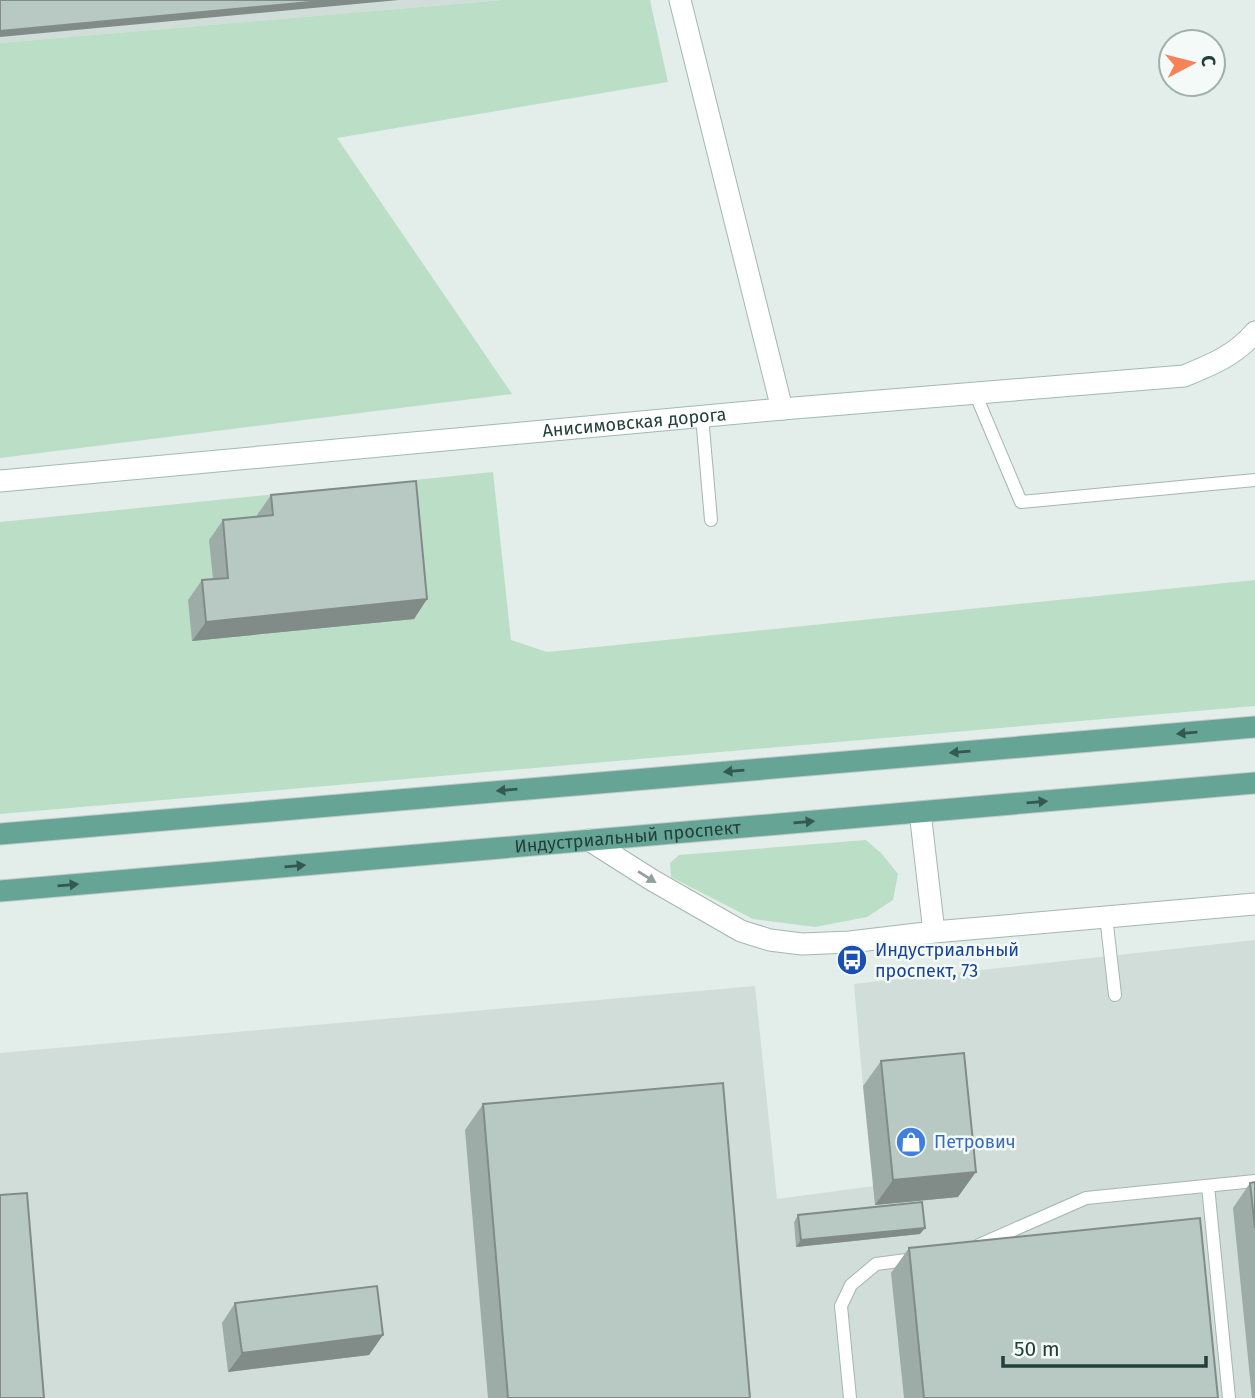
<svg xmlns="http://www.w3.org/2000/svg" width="1255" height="1398" viewBox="0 0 1255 1398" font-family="'Fira Sans',sans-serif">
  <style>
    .built { fill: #d1ddd8 }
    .green { fill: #bbdfc6 }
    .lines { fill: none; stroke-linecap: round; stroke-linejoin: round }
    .lane-casing { stroke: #a5b6b0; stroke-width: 14 }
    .street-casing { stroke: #a5b6b0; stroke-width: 23 }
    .secondary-casing { stroke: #a1bab1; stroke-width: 23 }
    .primary-casing { stroke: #c1cac7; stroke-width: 23 }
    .lane { stroke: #fff; stroke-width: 12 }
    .street { stroke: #fff; stroke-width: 21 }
    .secondary { stroke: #fff; stroke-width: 21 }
    .primary { stroke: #66a596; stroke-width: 21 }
    .wall { fill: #9eaca7 }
    .shaded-wall { fill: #818c88 }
    .building { fill: #b8c8c2; stroke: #818c88; stroke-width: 2 }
    .oneway { fill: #335950 }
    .oneway2 { fill: #90a09c }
    .labels { text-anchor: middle; stroke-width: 5; stroke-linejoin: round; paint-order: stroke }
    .street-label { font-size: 18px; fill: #224038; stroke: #f4faf7 }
    .transit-label { font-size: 18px; fill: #164399; stroke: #f4faf7; text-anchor: start }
    .shop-label { font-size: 18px; fill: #366cbe; stroke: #f4faf7; text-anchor: start }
  </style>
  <rect width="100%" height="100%" fill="#e3ede9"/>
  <!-- built -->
  <path class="built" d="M0,0h502l-502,43z
    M1255,940v458h-1255v-345l755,-67 22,213 97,-13 -11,-100 -9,-102z"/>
  <!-- green -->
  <path class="green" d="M502,0h148l18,82 -331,56 175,256 -512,64v-415z
    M493,472l18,168 36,12 708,-72v126l-1255,108v-292z
    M866,840l16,14 16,20 -5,26 -26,17 -52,10 -62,-8 -82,-42 -1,-14 9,-8z"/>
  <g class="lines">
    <!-- lane casing -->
    <g class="lane-casing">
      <path id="lane" d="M975,393l46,109 234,-22
        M702,416l9,104
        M1106,916l9,79
        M1208,1186l21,212
        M979,1245l107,-47 169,-17
        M850,1398l-9,-92 10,-21 25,-21 38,-5"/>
    </g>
    <!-- street casing -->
    <g class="street-casing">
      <path id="street" d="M680,0l102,409
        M920,812l14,120
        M589,840l63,40 89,51 29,9 32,4 48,-2 84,-10 321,-28"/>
    </g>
    <!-- secondary casing -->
    <g class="secondary-casing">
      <g id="secondary">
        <path id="s1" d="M0,481l782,-72 402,-33c27,-11 52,-21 71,-44"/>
      </g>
    </g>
    <!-- primary casing -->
    <g class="primary-casing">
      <g id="primary">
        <path d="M0,834l1255,-107"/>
        <path id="s2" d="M0,891l1255,-108"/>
      </g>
    </g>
    <!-- lane -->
    <use href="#lane" class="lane"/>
    <!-- street -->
    <use href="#street" class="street"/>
    <!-- secondary -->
    <use href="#secondary" class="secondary"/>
    <!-- primary -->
    <use href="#primary" class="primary"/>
  </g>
  <!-- wall -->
  <path class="wall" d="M271,495l156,104 -13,20 -222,22 -4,-41 14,-20 11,-1 -4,-39 14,-20 34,-3v-2z
    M881,1061l77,136 -83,8 -12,-119z
    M483,1104l267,294h-262l-23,-268z
    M1255,1182v216h-3l-19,-190 17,-25z
    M798,1215l122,19 -124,13 -2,-25z
    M909,1248l309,150h-314l-13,-125z
    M235,1303l148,32 -14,20 -141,17 -6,-49z"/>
  <!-- shaded-wall -->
  <path class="shaded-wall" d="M332,0h67l-399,37v-6z
    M427,599l-13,20 -222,22 14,-19z
    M976,1172l-18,25 -83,8 18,-25z
    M925,1228l-5,6 -124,13 5,-7z
    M383,1335l-14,20 -141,17 14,-19z"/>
  <!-- building -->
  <path class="building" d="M0,0h332l-332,31z
    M416,481l11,118 -221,23 -4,-42 26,-2 -5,-58 50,-5 -2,-20z
    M964,1053l12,119 -83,8 -12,-119z
    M723,1083l27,315h-242l-25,-294z
    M1255,1182v46l-5,-45z
    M27,1193l17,205h-44v-203z
    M922,1202l3,26 -124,12 -3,-25z
    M1200,1218l18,180h-294l-15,-150z
    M377,1286l6,49 -141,18 -7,-50z"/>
  <!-- one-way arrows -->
  <defs><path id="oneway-solid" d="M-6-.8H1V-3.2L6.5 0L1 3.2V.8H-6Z" transform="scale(1.75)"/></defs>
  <g class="oneway">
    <use href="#oneway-solid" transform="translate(1187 733) rotate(175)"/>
    <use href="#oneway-solid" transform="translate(960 752) rotate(175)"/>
    <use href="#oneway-solid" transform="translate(734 771) rotate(175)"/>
    <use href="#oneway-solid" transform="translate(507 790) rotate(175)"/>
    <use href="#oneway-solid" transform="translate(1037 802) rotate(-5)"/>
    <use href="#oneway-solid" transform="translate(804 822) rotate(-5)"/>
    <use href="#oneway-solid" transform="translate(295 866) rotate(-5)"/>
    <use href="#oneway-solid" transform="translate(68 885) rotate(-5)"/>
  </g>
  <use class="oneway2" href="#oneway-solid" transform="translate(647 877) rotate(32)"/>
  <!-- icons -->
  <defs>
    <g id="bus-disc" transform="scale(1.575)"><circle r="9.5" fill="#1a4fb4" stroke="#f4faf7"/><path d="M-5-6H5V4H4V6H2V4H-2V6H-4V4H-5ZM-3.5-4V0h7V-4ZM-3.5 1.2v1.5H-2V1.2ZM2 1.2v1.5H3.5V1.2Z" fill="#fff"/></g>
    <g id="shop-disc" transform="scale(1.575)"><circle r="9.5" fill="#3f7fe0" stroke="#f4faf7"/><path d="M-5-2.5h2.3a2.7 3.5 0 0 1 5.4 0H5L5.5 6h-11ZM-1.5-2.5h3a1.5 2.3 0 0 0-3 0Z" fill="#fff"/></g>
  </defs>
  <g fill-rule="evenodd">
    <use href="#bus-disc" x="852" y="960"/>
    <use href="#shop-disc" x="911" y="1142"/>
  </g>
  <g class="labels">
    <!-- street labels -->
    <g class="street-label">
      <text dy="6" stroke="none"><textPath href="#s1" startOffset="637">Анисимовская дорога</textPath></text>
      <text dy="6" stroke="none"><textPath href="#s2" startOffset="630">Индустриальный проспект</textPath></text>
    </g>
    <!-- transit labels -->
    <g class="transit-label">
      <text x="875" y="956">Индустриальный<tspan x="875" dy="21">проспект, 73</tspan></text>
    </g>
    <!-- shop labels -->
    <g class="shop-label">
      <text x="934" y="1148">Петрович</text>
    </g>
  </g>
  <!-- north arrow -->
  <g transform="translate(1192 63) rotate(83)"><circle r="33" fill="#f4faf7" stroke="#a0b0ab" stroke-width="2"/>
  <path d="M0-5L12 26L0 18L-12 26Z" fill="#f78257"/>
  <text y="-10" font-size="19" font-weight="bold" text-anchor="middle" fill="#224038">С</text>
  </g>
  <!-- scale -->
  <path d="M1003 1356v10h203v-10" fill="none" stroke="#224038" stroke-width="3.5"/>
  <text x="1014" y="1356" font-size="21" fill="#224038" stroke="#f4faf7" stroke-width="5" paint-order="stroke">50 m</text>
</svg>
